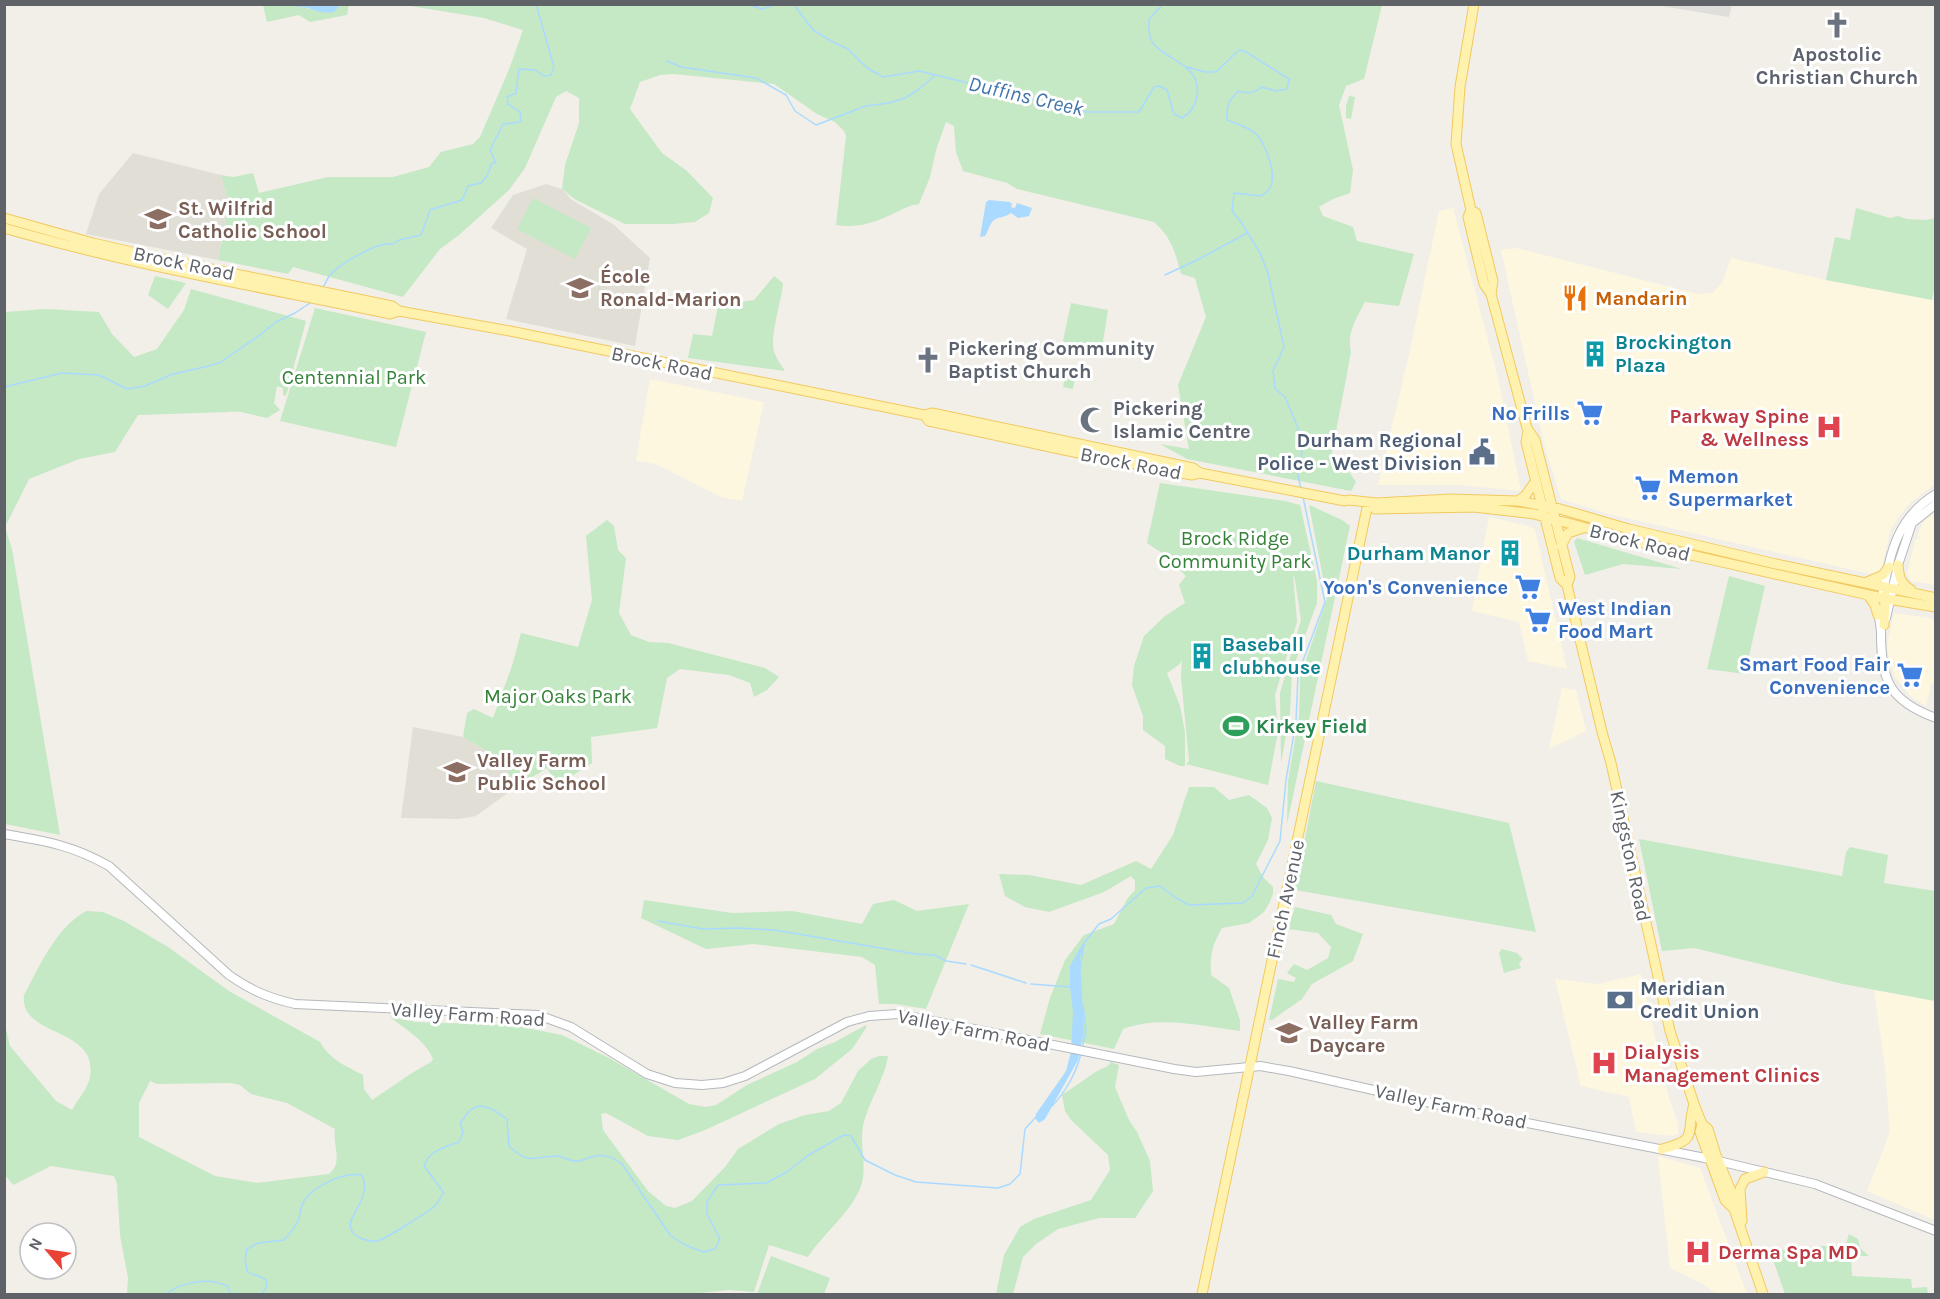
<svg xmlns="http://www.w3.org/2000/svg" width="1940" height="1299" viewBox="0 0 1940 1299" font-family="Karla,sans-serif">
  <style>
    .commercial { fill: #fef7e0 }
    .industrial { fill: #e0deda }
    .education { fill: #e1ded6 }
    .green { fill: #c5e8c5; fill-rule: evenodd }
    .water { fill: #aadaff }
    .lines { fill: none; stroke-linecap: round; stroke-linejoin: round }
    .stream { stroke: #aadaff; stroke-width: 1.5 }
    .minor-casing { stroke: #b5b8bc; stroke-width: 10 }
    .major-casing { stroke: #f2c960; stroke-width: 11 }
    .minor { stroke: #fff; stroke-width: 8 }
    .major { stroke: #fff2af; stroke-width: 9 }
    .labels { text-anchor: middle; stroke-width: 6; stroke-linejoin: round; paint-order: stroke }
    .worship-label { font-size: 20px; font-weight: bold; fill: #5b616d; stroke: #fff; text-anchor: start }
    .education-label { font-size: 20px; font-weight: bold; fill: #785e54; stroke: #fff; text-anchor: start }
    .street-label { font-size: 20px; fill: #5f6368; stroke: #fff }
    .food-label { font-size: 20px; font-weight: bold; fill: #c56008; stroke: #fff; text-anchor: start }
    .culture-label { font-size: 20px; font-weight: bold; fill: #0d838f; stroke: #fff; text-anchor: start }
    .park-label { font-size: 20px; fill: #348238; stroke: #fff }
    .shop-label { font-size: 20px; font-weight: bold; fill: #366cbe; stroke: #fff; text-anchor: end }
    .health-label { font-size: 20px; font-weight: bold; fill: #be3a42; stroke: #fff; text-anchor: start }
    .service-label { font-size: 20px; font-weight: bold; fill: #4e5e75; stroke: #fff; text-anchor: end }
    .leisure-label { font-size: 20px; font-weight: bold; fill: #27864d; stroke: #fff; text-anchor: start }
    .water-label { font-size: 21px; font-style: italic; fill: #4174aa; stroke: #fff }
  </style>
  <rect width="100%" height="100%" fill="#f1efe8"/>
  <!-- commercial -->
  <path class="commercial" d="M1453,208l45,170 23,113 -61,-6h-82l31,-130 30,-144z
    M1516,248l182,46 14,-1 10,-10 9,-25 95,22 109,20v184l-25,19 -13,16 -7,12 -8,36 -7,8 -270,-62 -44,-14 -17,-55 -43,-194z
    M650,379l114,23 -22,99 -21,-4 -65,-33 -20,-3z
    M1935,511v74l-24,-4 -4,-7 8,-34 6,-3 -4,-1 5,-12z
    M1489,517l39,9 7,4 32,139 -39,-8 -9,-39 -47,-11z
    M1894,613l41,6v65l-4,-1 -5,23 -16,-10 -15,-19 -6,-19 -2,-13z
    M1562,688l14,2 10,41 -37,18z
    M1641,974l27,121 10,29v10l-6,2 -36,-4 -7,-35 -48,-11 -26,-107 43,5z
    M1874,990l61,11v219l-68,-29 23,-59 -5,-65z
    M1658,1156l42,12 47,126h-31l-13,-10 -33,-16z"/>
  <!-- industrial -->
  <path class="industrial" d="M1655,5l77,-1v1l-3,12z"/>
  <!-- education -->
  <path class="education" d="M133,153l88,22 8,29 -11,56 -132,-26 13,-40z
    M546,184l16,5 10,11 41,24 37,34 -15,88 -129,-27 21,-70 -36,-21 22,-33z
    M413,727l50,10 38,22 15,28 -40,29 -17,3 -58,-1z"/>
  <!-- green -->
  <path class="green" d="M263,5h31l2,2 7,-1 6,3 40,-4 -2,10 -37,7 -11,-7 -32,7z
    M404,5h978l-18,74 -18,7 -7,19 14,65 -3,23 -17,6 -14,8 4,9 30,11 4,14 57,13 -15,52 -34,-4c-8,15 -19,32 -14,50l-20,106 19,15 6,9 -5,9 -164,-32 -27,-15 29,5 -11,-64 28,-68 -11,-39 -14,-4c-6,-22 -9,-36 -27,-52l-137,-33 -10,-6 -44,-12 -7,-19 -2,-26 -8,-4 -10,28 -6,27 -11,27c-11,1 -21,8 -31,12 -17,8 -34,12 -52,9l10,-89 -2,-5 -9,-9 -18,-8 -43,-30 -100,-10 -14,1 -20,7 -10,27 32,44 25,18 26,27 -4,15 -14,9 -22,2h-48l-49,-24 -14,-11 3,-24 14,-42v-25l-13,-7 -10,6 -31,71 -16,22 -50,45 -19,14 -37,48 -110,-30 -5,7 -70,-14 11,-56 -8,-29 12,2 20,-4 6,20 69,-16h65l36,-10 12,-15 32,-8 7,-7 30,-70 13,-37 -39,-12z
    M1349,96l6,1 -4,22 -5,-1v-12z
    M533,198l58,30 -16,31 -58,-30z
    M1856,208l34,10 8,-2 9,3 19,1 9,-2 1,64 -4,18 -106,-20 9,-43 15,3z
    M155,276l31,7 -18,26 -20,-14z
    M774,276l9,7c-1,18 -15,56 -8,71 2,6 7,12 10,17l-97,-13 5,-24 19,2 7,-35 9,3 26,-4z
    M191,289l115,32 -20,75 -3,-1v-7l-6,-2 -3,17 6,7 -13,8c-13,-2 -26,-8 -39,-6l-90,3 -23,37 -36,7 -50,20 -24,48 7,22 48,286 -55,-11v-512l41,-3 53,3 13,22 22,23 23,-8 27,-39z
    M1071,303l37,7 -7,44 -38,-13z
    M315,308l111,24 -30,115 -116,-26z
    M1067,367l10,2 -4,20 -10,-2z
    M1160,483l125,18 15,4 17,76v22l-25,68 -2,42 -9,50 -1,-70 21,-73 -6,-40 -2,-6 4,48 -22,73 3,37 -10,53 -82,-21 3,-3 -8,-84 1,-18 -2,5 -13,9 13,33 5,26v34h-5l-15,-7v-13l-22,-16v-14l-11,-31 2,-19 10,-30 21,-20 20,-13 -6,-18 7,-9 -24,-23 -15,-10z
    M1309,505l33,15 8,6 -63,298 1,-43 11,-65 1,-38 27,-80z
    M607,520l7,6 4,24 8,8 -7,55 12,22 18,7 19,1 97,25 14,9 -12,13 -13,7 -4,-14 -21,-8 -49,-6 -13,9 -10,50 -66,9 1,26 -34,22 -11,-17 -31,19 -15,-28 -38,-22 4,-24 7,-4 19,9 19,-52 9,-33 57,14 14,-47 -6,-64z
    M1577,538l105,31 -59,-5 -38,11 -11,-33z
    M1729,576l36,10 -20,88 -38,-5z
    M1316,781l193,42 27,109 -241,-42z
    M1189,787h25l15,13 20,-5 18,13 5,10 -4,22 -12,24 7,13 10,10v6l-3,9 -6,10 -15,11 -27,5c-10,17 -12,27 -11,47l18,13 11,32v11c-37,-5 -81,-16 -117,-2l-9,20 -74,-15 10,-36 15,-38 19,-25 30,-11 13,-25 8,-9v-9l-4,-5 -27,16 -55,20 -24,-5 -20,-11 -6,-22 30,1 52,10 55,-24 15,8 22,-34z
    M1639,839l203,37 4,-24 4,-5 38,8 -4,28 51,8v110l-92,-17 -149,-36 -32,3z
    M644,900l88,13 60,-2 70,13 11,-20 21,-4 23,11 52,-7 -43,105 -31,-5h-16l-4,-39 -13,-8 -109,-13 -47,5 -65,-31z
    M1295,907l36,8 5,9 27,10 -10,27 -41,23 -10,15 -30,21h-3l9,-41 16,3 2,-4 -9,-5 7,-9 13,6 21,-12 3,-11 -13,-14 -30,-4z
    M86,911l17,1 21,9 44,26 61,44 91,51c10,18 26,24 43,33l1,14 8,11 40,-27 19,-11 2,-3c-7,-18 -28,-30 -43,-42l26,5 95,3 51,10 47,23 80,46 17,3 10,-2 31,-20 50,-23 20,-13 18,-7 31,-17v3l-14,21 -37,30 -110,51 -27,10 -30,-4 -42,-23 -5,1 2,16 45,61 18,15 9,2 17,-7 33,-34 13,-18 41,-25 26,-9 24,-4 12,-8 17,-32 13,-12 8,-3h9c-3,22 -20,47 -25,70 -4,21 6,44 -4,65 -12,25 -36,43 -51,66l-39,-12 -15,47 -25,-2 -39,4h-563l1,-16 -8,-43 -3,-51 -3,-8 -63,-10 -38,19 -8,-10v-151l5,22 46,55 16,9c5,-9 16,-22 18,-33 9,-51 -71,-39 -66,-82 17,-31 31,-66 62,-84zM150,1081l7,3 74,-1 9,2 11,9 36,9 48,26c-3,16 9,33 -6,45l-72,9 -42,-7 -76,-39v-34z
    M1502,949l15,4 6,6 -4,4 2,5 -17,5 -5,-20z
    M1111,1062l8,3 -4,22 14,33 8,12 13,29 3,30 -18,27h-36l-41,11 -22,15 -13,13 -10,37h-17l8,-39 16,-28 14,-8 57,-19 19,-30 -2,-15 -37,-35 -6,-9 -3,-16 35,-24 11,-5z
    M1849,1234l9,5 2,9 9,8h-18l1,20 59,3 1,9 15,-1 1,7h-94l-1,-1 -48,1 -15,-43 76,-7z
    M771,1256l59,22 -6,16h-67z"/>
  <!-- water -->
  <path class="water" d="M340,5l-6,7c-18,3 -24,-7 -38,-5l-2,-2z
    M989,200l21,2 2,2 -1,3 4,1 2,-5 15,5 -3,8 -11,2 -7,-5c-6,5 -14,3 -19,9 -3,4 -4,10 -7,14l-5,1 6,-35z
    M1083,943l2,2 -5,11 4,75 -6,29 -33,59 -6,4 -4,-5 1,-4 30,-43 5,-19 2,-40 -3,-25v-21z"/>
  <g class="lines">
    <!-- stream -->
    <path class="stream" d="M747,4l15,5 14,-5
      M791,4l4,2 18,24 18,11 17,8 19,19 16,9 36,-6 167,41h53l15,-25 5,-1 8,4 7,24 8,4c9,-5 13,-12 15,-22 5,-33 -32,-35 -45,-54 -4,-7 -3,-15 -3,-23l14,-15
      M667,61l14,6 75,11 30,17 9,16 21,14 50,-19 23,-3 16,-5 13,-8 16,-14
      M1187,67l18,5h11l23,-22 7,2 43,27 -2,10 -11,2 -14,-4c-8,6 -14,7 -24,4 -9,9 -12,16 -11,29 9,4 25,8 30,15 9,11 19,37 14,51 -2,5 -6,7 -10,10l-27,-3 -2,18 9,11 19,31 8,20 16,74 -11,24 2,18 10,8 13,31 4,26 -6,12 5,23
      M1165,275l32,-15 50,-27
      M323,288c2,-4 4,-9 7,-13 11,-12 48,-34 63,-31l6,-4 22,-5 9,-25 32,-10 6,-14 13,-3 6,-7 5,-13h4l-6,-13 13,-26 18,-2 -1,-10 -12,-8 -1,-7 9,-4 3,-24 16,1 9,6 7,-1 3,-8 -18,-63
      M4,387l58,-14 37,2 28,14 18,-3 28,-12 36,-8 12,-4 40,-28 15,-12 19,-9 15,-10
      M658,921l45,8 36,-1 35,2 142,24 19,1 11,6 20,3
      M971,965l55,18
      M1080,968l4,-25 15,-19 12,-5 35,-31 14,-2 16,12 13,7 54,-2 9,-7 28,-55 6,-61 10,-58 2,-48 27,-72 -22,-105
      M1031,984l39,3
      M1082,1048l4,-18 -3,-25
      M1052,1106c14,-14 25,-35 29,-53
      M166,1294c16,-12 42,-17 61,-8l4,8
      M262,1294l5,-8 -1,-6c-6,-5 -13,-4 -19,-9l-2,-12 2,-10 11,-6 26,-3c5,-6 11,-12 14,-19 3,-8 2,-16 8,-23 12,-14 38,-26 56,-23 11,25 -19,42 -10,56 4,7 16,11 25,10 7,-1 54,-31 59,-36 3,-4 5,-9 8,-12l-20,-27c5,-15 20,-19 35,-24l4,-9 -3,-10c4,-4 8,-13 14,-15 11,-6 24,5 33,11l2,27c20,19 23,11 47,10 7,0 14,6 22,5 5,0 8,-3 13,-4 12,-4 21,0 31,7l48,71 13,9 20,8 12,-3 5,-10 -13,-25v-12l11,-17 48,-2 21,-11 20,-16 37,-21 7,1 14,24 30,15 21,7 82,6 12,-4 10,-10 5,-45 11,-12"/>
    <!-- minor casing -->
    <g class="minor-casing">
      <path id="minor" d="M1883,592c8,-41 14,-74 53,-98
        M1879,610c-1,8 2,15 2,23 0,47 8,68 55,85
        M1886,618l12,-53 14,-42 24,-19
        M4,834c41,7 68,11 105,32l120,109c23,16 40,23 66,29l243,11 33,12 76,47 28,9 27,2 21,-2 22,-7 102,-54 22,-6 29,-2 276,55 22,3 64,-6 29,5 182,41 239,47 105,25 121,47"/>
    </g>
    <!-- major casing -->
    <g class="major-casing">
      <path id="major" d="M1474,4l-14,83 -4,57 15,66 -3,7 16,67 7,10 36,134 8,12 35,137 -3,8
        M1471,210l5,3 17,68 -2,13
        M4,218l89,25 70,16 229,47 7,5
        M4,228c127,37 257,59 386,86l9,-3 111,20 414,84 8,-2 261,55 7,5
        M924,415l5,6 135,29 128,25 8,-2 145,28 4,-1 27,3 75,-4 67,2 42,8 69,20 147,35 160,34
        M1528,432l-2,10 34,136 7,7 35,147 9,31 59,268 24,73 8,20 6,5 8,26 17,41 1,13 29,85
        M1518,501l7,-5 10,-14
        M1375,509l99,-2 60,7 139,37 209,47 54,9
        M1561,546l7,-13 15,-5
        M1898,565c1,12 2,18 13,25
        M1867,582l16,-7 6,-8
        M1868,595l7,10 3,10
        M1884,625l1,-30
        M1702,1124l-2,8 25,68 9,9
        M1662,1149c38,-10 23,-14 32,-45
        M1742,1221l-2,-32 5,-10 19,-7
        M1202,1294l166,-791"/>
    </g>
    <!-- minor -->
    <use href="#minor" class="minor"/>
    <!-- major -->
    <use href="#major" class="major"/>
  </g>
  <!-- icons -->
  <defs>
    <g id="church-bare" transform="scale(2.07)"><path d="M-1.2-6h2.4v3.5h3.3v2.4h-3.3V6h-2.4V-.1h-3.3v-2.4h3.3Z" fill="#6b7280" stroke="#fff" stroke-width="2.5" paint-order="stroke"/></g>
    <g id="school-bare" transform="scale(2.07)"><path d="M0-5L7-2L0 1L-7-2ZM-4 1L0 2.5L4 1V4Q0 6-4 4Z" fill="#8d6e63" stroke="#fff" stroke-width="2.5" paint-order="stroke"/></g>
    <g id="restaurant-bare" transform="scale(2.07)"><path d="M-5-6h1v4h1v-4h1v4h1v-4h1v5L-1.5 .5V6h-2V.5L-5-1ZM5-6V6H3V1.5H1.5Q1.5-4 5-6Z" fill="#e8710a" stroke="#fff" stroke-width="2.5" paint-order="stroke"/></g>
    <g id="building-bare" transform="scale(2.07)"><path d="M-4-6H4V6H1V3H-1V6H-4ZM-2.5-4.3h1.7v1.8h-1.7ZM.8-4.3h1.7v1.8H.8ZM-2.5-1h1.7V.8h-1.7ZM.8-1h1.7V.8H.8Z" fill="#0f9aa8" stroke="#fff" stroke-width="2.5" paint-order="stroke"/></g>
    <g id="supermarket-bare" transform="scale(2.07)"><path d="M-6-5.5h2.5l.6 2H6L4.5 2H-2.5L-4.4-4H-6ZM-1.5 3.2a1.3 1.3 0 1 0 .1 0ZM3 3.2a1.3 1.3 0 1 0 .1 0Z" fill="#3f7fe0" stroke="#fff" stroke-width="2.5" paint-order="stroke"/></g>
    <g id="mosque-bare" transform="scale(2.07)"><path d="M3.5-4.9A6 6 0 1 0 3.5 4.9A5 5 0 1 1 3.5-4.9Z" fill="#6b7280" stroke="#fff" stroke-width="2.5" paint-order="stroke"/></g>
    <g id="hospital-bare" transform="scale(2.07)"><path d="M-5-5h3v3.5h4V-5h3V5h-3V1.5h-4V5h-3Z" fill="#e0444e" stroke="#fff" stroke-width="2.5" paint-order="stroke"/></g>
    <g id="civic-bare" transform="scale(2.07)"><path d="M-.6-6.5H3V-4.5H.6V-3L4-1V1h2V6H-6V1h2V-1L-.6-3ZM-1.2 2.5V6h2.4V2.5Z" fill="#5c6f8a" stroke="#fff" stroke-width="2.5" paint-order="stroke"/></g>
    <g id="stadium-bare" transform="scale(2.07)"><path d="M0-5a6.5 5 0 1 0 0 10a6.5 5 0 1 0 0-10ZM-3.5-1.8h7v3.6h-7Z" fill="#2e9e5b" stroke="#fff" stroke-width="2.5" paint-order="stroke"/></g>
    <g id="bank-bare" transform="scale(2.07)"><path d="M-6-4H6V4H-6ZM0-2.3a2.3 2.3 0 1 0 0 4.6a2.3 2.3 0 1 0 0-4.6Z" fill="#5c6f8a" stroke="#fff" stroke-width="2.5" paint-order="stroke"/></g>
  </defs>
  <g fill-rule="evenodd">
    <use href="#church-bare" x="1837" y="25"/>
    <use href="#school-bare" x="158" y="219"/>
    <use href="#school-bare" x="580" y="288"/>
    <use href="#restaurant-bare" x="1575" y="298"/>
    <use href="#building-bare" x="1595" y="354"/>
    <use href="#church-bare" x="928" y="360"/>
    <use href="#supermarket-bare" x="1590" y="413"/>
    <use href="#mosque-bare" x="1093" y="420"/>
    <use href="#hospital-bare" x="1829" y="427"/>
    <use href="#civic-bare" x="1482" y="452"/>
    <use href="#supermarket-bare" x="1648" y="488"/>
    <use href="#building-bare" x="1510" y="553"/>
    <use href="#supermarket-bare" x="1528" y="587"/>
    <use href="#supermarket-bare" x="1538" y="620"/>
    <use href="#building-bare" x="1202" y="656"/>
    <use href="#supermarket-bare" x="1910" y="675"/>
    <use href="#stadium-bare" x="1236" y="726"/>
    <use href="#school-bare" x="457" y="772"/>
    <use href="#bank-bare" x="1620" y="1000"/>
    <use href="#school-bare" x="1289" y="1033"/>
    <use href="#hospital-bare" x="1604" y="1063"/>
    <use href="#hospital-bare" x="1698" y="1252"/>
  </g>
  <g class="labels">
    <!-- worship labels -->
    <g class="worship-label">
      <text x="1837" y="61" text-anchor="middle">Apostolic<tspan x="1837" dy="23">Christian Church</tspan></text>
      <text x="948" y="355">Pickering Community<tspan x="948" dy="23">Baptist Church</tspan></text>
      <text x="1113" y="415">Pickering<tspan x="1113" dy="23">Islamic Centre</tspan></text>
    </g>
    <!-- education labels -->
    <g class="education-label">
      <text x="178" y="215">St. Wilfrid<tspan x="178" dy="23">Catholic School</tspan></text>
      <text x="600" y="283">École<tspan x="600" dy="23">Ronald-Marion</tspan></text>
      <text x="477" y="767">Valley Farm<tspan x="477" dy="23">Public School</tspan></text>
      <text x="1309" y="1029">Valley Farm<tspan x="1309" dy="23">Daycare</tspan></text>
    </g>
    <!-- street labels -->
    <g class="street-label">
      <text transform="translate(184 263) rotate(12)" y="7">Brock Road</text>
      <text transform="translate(662 363) rotate(12)" y="7">Brock Road</text>
      <text transform="translate(1131 463) rotate(11)" y="7">Brock Road</text>
      <text transform="translate(1640 542) rotate(14)" y="7">Brock Road</text>
      <text transform="translate(1631 856) rotate(78)" y="7">Kingston Road</text>
      <text transform="translate(1285 899) rotate(-78)" y="7">Finch Avenue</text>
      <text transform="translate(468 1014) rotate(4)" y="7">Valley Farm Road</text>
      <text transform="translate(974 1030) rotate(11)" y="7">Valley Farm Road</text>
      <text transform="translate(1451 1106) rotate(12)" y="7">Valley Farm Road</text>
    </g>
    <!-- food labels -->
    <g class="food-label">
      <text x="1595" y="305">Mandarin</text>
    </g>
    <!-- culture labels -->
    <g class="culture-label">
      <text x="1615" y="349">Brockington<tspan x="1615" dy="23">Plaza</tspan></text>
      <text x="1490" y="560" text-anchor="end">Durham Manor</text>
      <text x="1222" y="651">Baseball<tspan x="1222" dy="23">clubhouse</tspan></text>
    </g>
    <!-- park labels -->
    <g class="park-label">
      <text x="354" y="384">Centennial Park</text>
      <text x="1235" y="545">Brock Ridge<tspan x="1235" dy="23">Community Park</tspan></text>
      <text x="558" y="703">Major Oaks Park</text>
    </g>
    <!-- shop labels -->
    <g class="shop-label">
      <text x="1570" y="420">No Frills</text>
      <text x="1668" y="483" text-anchor="start">Memon<tspan x="1668" dy="23">Supermarket</tspan></text>
      <text x="1508" y="594">Yoon's Convenience</text>
      <text x="1558" y="615" text-anchor="start">West Indian<tspan x="1558" dy="23">Food Mart</tspan></text>
      <text x="1890" y="671">Smart Food Fair<tspan x="1890" dy="23">Convenience</tspan></text>
    </g>
    <!-- health labels -->
    <g class="health-label">
      <text x="1809" y="423" text-anchor="end">Parkway Spine<tspan x="1809" dy="23">&amp; Wellness</tspan></text>
      <text x="1624" y="1059">Dialysis<tspan x="1624" dy="23">Management Clinics</tspan></text>
      <text x="1718" y="1259">Derma Spa MD</text>
    </g>
    <!-- service labels -->
    <g class="service-label">
      <text x="1462" y="447">Durham Regional<tspan x="1462" dy="23">Police - West Division</tspan></text>
      <text x="1640" y="995" text-anchor="start">Meridian<tspan x="1640" dy="23">Credit Union</tspan></text>
    </g>
    <!-- leisure labels -->
    <g class="leisure-label">
      <text x="1256" y="733">Kirkey Field</text>
    </g>
    <!-- water labels -->
    <g class="water-label">
      <text transform="translate(1026 96) rotate(13)" y="7">Duffins Creek</text>
    </g>
  </g>
  <!-- border -->
  <rect width="1940" height="1299" fill="none" stroke="#5f6368" stroke-width="12"/>
  <!-- north arrow -->
  <g transform="translate(48 1251) rotate(299)"><circle r="28" fill="#ffffff" stroke="#bfc1c3" stroke-width="1.5"/>
  <path d="M0-4.5L10 22L0 15L-10 22Z" fill="#ea4335"/>
  <text y="-9" font-size="16" font-weight="bold" text-anchor="middle" fill="#5f6368">N</text>
  </g>
</svg>
